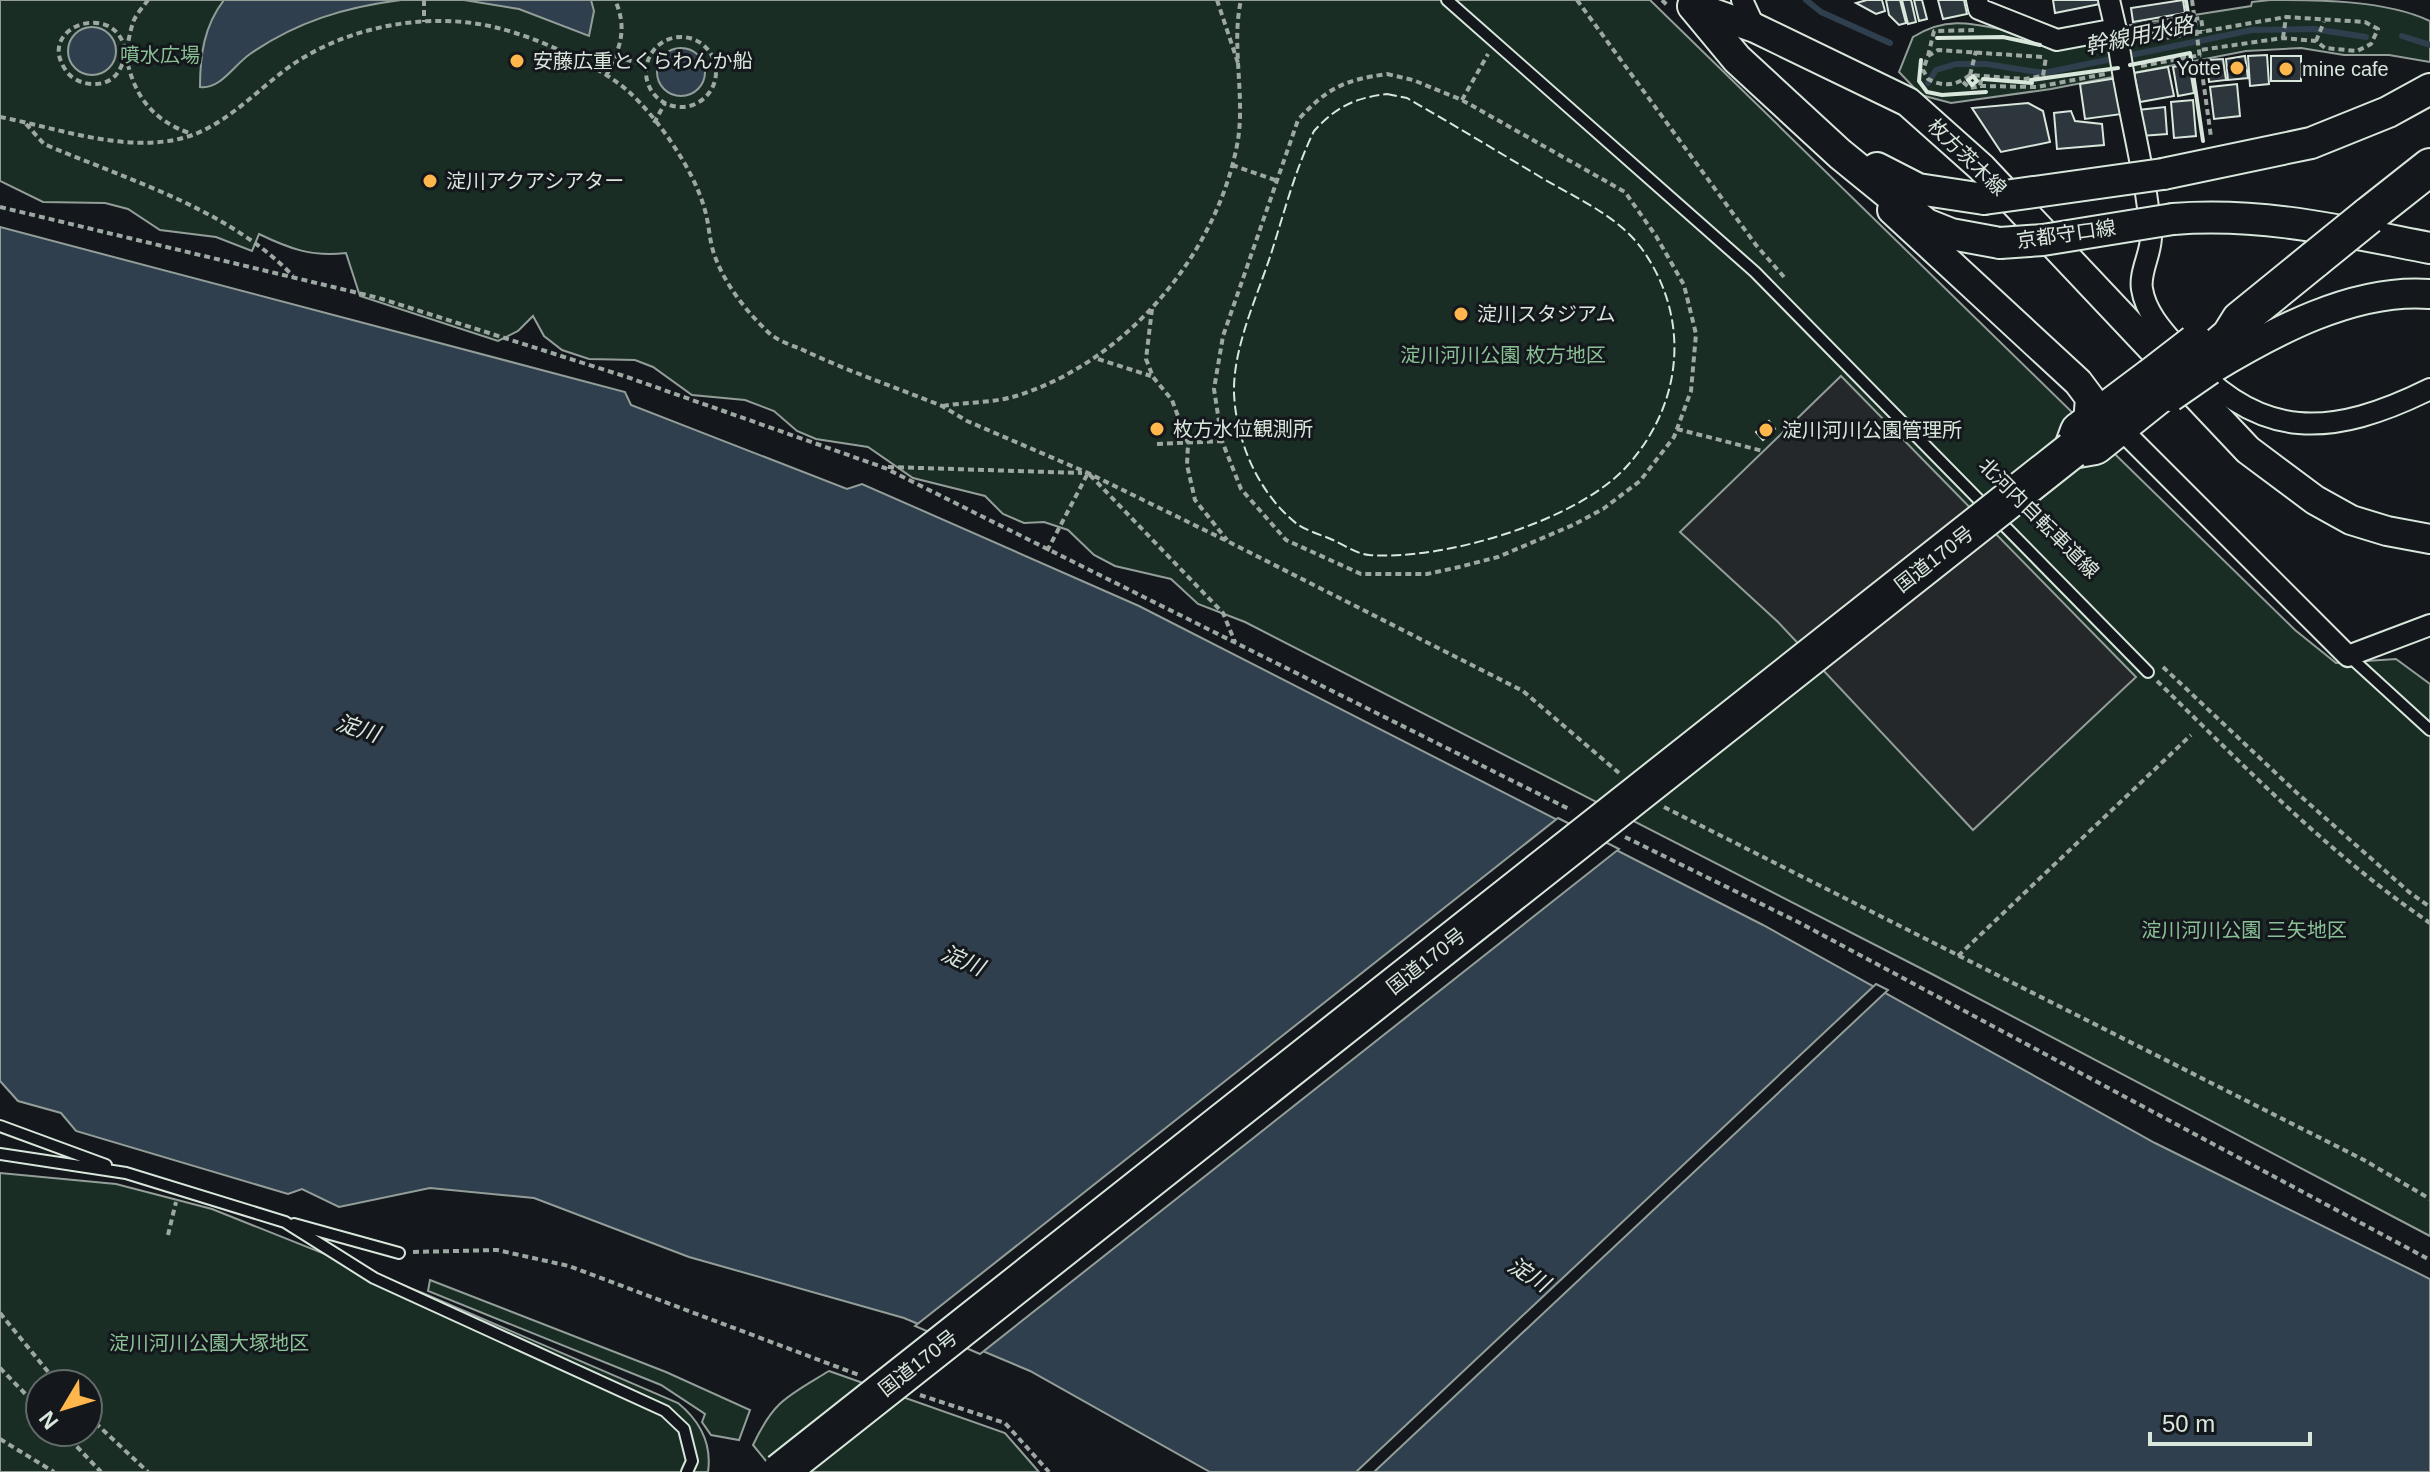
<svg xmlns="http://www.w3.org/2000/svg" width="2430" height="1472" viewBox="0 0 2430 1472" font-family="Helvetica,'Noto Sans JP',sans-serif">
  <style>
    .green { fill: #1a2d24; stroke: #939e99; stroke-width: 2; fill-rule: evenodd }
    .parking { fill: #24282b; stroke: #939e99; stroke-width: 2 }
    .water { fill: #2f3f4d; stroke: #939e99; stroke-width: 2 }
    .pier { fill: #14181c; stroke: #939e99; stroke-width: 2 }
    .lines { fill: none; stroke-linecap: round; stroke-linejoin: round }
    .stream { stroke: #2f3f4d; stroke-width: 6 }
    .building { fill: #2c363c; stroke: #d8e6dc; stroke-width: 2 }
    .lane-casing { stroke: #d8e6dc; stroke-width: 14 }
    .street-casing { stroke: #d8e6dc; stroke-width: 24 }
    .secondary-casing { stroke: #d8e6dc; stroke-width: 32 }
    .primary-casing { stroke: #d8e6dc; stroke-width: 34 }
    .highway-casing { stroke: #d8e6dc; stroke-width: 40 }
    .path { stroke: #9da8a2; stroke-width: 4; stroke-dasharray: 6 4; stroke-linecap: butt }
    .lane { stroke: #14181c; stroke-width: 10 }
    .street { stroke: #14181c; stroke-width: 20 }
    .secondary { stroke: #14181c; stroke-width: 28 }
    .primary { stroke: #14181c; stroke-width: 30 }
    .highway { stroke: #14181c; stroke-width: 36 }
    .street-bridge-casing { stroke: #d8e6dc; stroke-width: 24; stroke-linecap: butt }
    .secondary-bridge-casing { stroke: #d8e6dc; stroke-width: 32; stroke-linecap: butt }
    .primary-bridge-casing { stroke: #d8e6dc; stroke-width: 34; stroke-linecap: butt }
    .highway-bridge-casing { stroke: #d8e6dc; stroke-width: 40; stroke-linecap: butt }
    .street-bridge { stroke: #14181c; stroke-width: 20 }
    .secondary-bridge { stroke: #14181c; stroke-width: 28 }
    .primary-bridge { stroke: #14181c; stroke-width: 30 }
    .highway-bridge { stroke: #14181c; stroke-width: 36 }
    .fence { stroke: #d8e6dc; stroke-width: 2; stroke-dasharray: 10 4; stroke-linecap: butt }
    .wall { stroke: #d8e6dc; stroke-width: 4 }
    .poi-dot { fill: #ffb74d; stroke: #14181c; stroke-width: 3 }
    .labels { text-anchor: middle; stroke-width: 6; stroke-linejoin: round; paint-order: stroke }
    .park-label { font-size: 20px; fill: #8ac095; stroke: #14181c }
    .poi-label { font-size: 20px; fill: #d8e6dc; stroke: #14181c; text-anchor: start }
    .street-label { font-size: 20px; fill: #d8e6dc; stroke: #14181c }
    .water-label { font-size: 22px; font-style: italic; fill: #d8e6dc; stroke: #14181c }
  </style>
  <rect width="100%" height="100%" fill="#14181c"/>
  <!-- green -->
  <path class="green" d="M0,0h1650l645,630 41,33 60,-4 34,25v552l-500,-263 -685,-351 -47,-18 -27,-25 -56,-13 -21,-11 -26,-25 -24,-8 -20,1 -21,-9 -18,-18 -72,-18 -45,-31 -52,-8 -19,-8 -23,-20 -29,-11 -53,-5 -39,-28 -18,-7 -46,-1 -27,-9 -18,-14 -11,-20 -15,15 -20,10 -138,-45 -14,-43c-34,4 -56,-4 -87,-19l-7,17 -36,-14 -56,-7 -32,-21 -23,-6 -62,-1 -43,-21z
    M2270,0c50,0 115,0 160,21v41l-41,-7h-45l-43,-7 -55,3 -195,38 -100,14 -30,-8 -22,-23 14,-35c42,-27 75,-7 119,-2 32,3 67,3 99,-3l-1,-7 121,-19 1,-4z
    M0,1173l116,11 96,25 213,85 253,109c22,18 34,41 30,69h-708zM40,1384h48v48h-48z
    M430,1280l236,92 84,38 -11,30 -28,-5 -9,-13 3,-8 -44,-29 -233,-94z
    M829,1371l176,62 34,39h-264l-22,-27c21,-45 35,-49 76,-74z"/>
  <!-- parking -->
  <path class="parking" d="M1841,376l295,301 -163,153 -195,-208 -98,-90z"/>
  <!-- water -->
  <path class="water" d="M224,0h177c-56,7 -105,22 -151,54 -16,11 -30,36 -50,33 0,-32 4,-61 24,-87z
    M464,0h127l3,11 -5,25 -70,-27z
    M68 51a24 24 0 1 1 48 0a24 24 0 1 1-48 0Z
    M657 72a24 24 0 1 1 48 0a24 24 0 1 1-48 0Z
    M0,227l625,165 6,13 216,84 15,-5 277,122 624,319 392,218 275,136v193h-1220l-180,-101 -126,-53 -215,-61 -155,-59 -104,-10 -91,19 -37,-18 -14,5 -212,-63 -15,-18 -43,-12 -18,-20z"/>
  <!-- pier -->
  <path class="pier" d="M1558,818l61,31 -639,505 -65,-28z
    M1876,984l12,6 -514,482h-18z"/>
  <g class="lines">
    <!-- stream -->
    <path class="stream" d="M1806,0l15,12 69,31
      M2402,36l28,9
      M1928,83l8,-13 20,-6h30l58,9 208,-43 62,-1 52,8"/>
  </g>
  <!-- building -->
  <path class="building" d="M1867,0h15l3,11 -9,3 -20,-11z
    M1886,0h14l6,23 -7,2 -10,-10z
    M1902,0h9l5,22 -8,2z
    M1914,0h8l5,19 -8,2z
    M1938,0h26l3,14 -24,5z
    M2053,0h51l1,3 -50,10z
    M2183,0l2,13 -52,9 -2,-14z
    M2267,55l2,29 -19,2 -2,-30z
    M2245,56l3,22 -20,2 -2,-21z
    M2271,56h30v25h-30z
    M2223,59l3,21 -17,2 -2,-22z
    M2189,64l5,29 -16,3 -5,-29z
    M2168,67l6,29 -34,6 -6,-29z
    M2117,78l5,36 -37,5 -5,-35z
    M2237,84l3,32 -26,3 -4,-32z
    M2193,100l3,36 -22,2 -3,-36z
    M2028,103l15,8 7,31 -49,10 -29,-44z
    M2165,107l2,27 -26,2 -3,-26z
    M2071,111l4,10 27,3 2,21 -47,4 -3,-36z
    M1769,421l6,8 -12,11 -7,-8z"/>
  <g class="lines">
    <!-- lane casing -->
    <g class="lane-casing">
      <path id="lane" d="M1447,0l308,272 393,400
        M2349,656l81,74
        M0,1126l106,39
        M0,1154l126,19 159,49 89,56 291,133 19,18 8,32 -5,11
        M294,1224l105,29"/>
    </g>
    <!-- street casing -->
    <g class="street-casing">
      <path id="street" d="M1742,0l13,28
        M1977,0l2,9 78,31 59,-11
        M2109,0l7,30
        M2124,78c9,51 23,105 27,157 1,17 -12,37 -9,54 4,26 25,46 42,66 75,88 149,82 246,34
        M2120,428l228,228 82,-31"/>
    </g>
    <!-- secondary casing -->
    <g class="secondary-casing">
      <path id="secondary" d="M1693,6l62,22 153,74 74,66 266,282 67,50 36,20 36,11 43,8
        M1892,210l186,172 12,16 -2,25
        M2210,370c63,-38 143,-82 220,-76"/>
    </g>
    <!-- primary casing -->
    <g class="primary-casing">
      <path id="primary" d="M1693,6l44,53 103,95 86,70 25,10 49,9
        M1877,168l41,21 66,10
        M2163,174l148,-31 77,-31 42,-23
        M2173,219c90,-7 169,12 257,29"/>
    </g>
    <!-- highway casing -->
    <g class="highway-casing">
      <path id="highway" d="M2368,216l62,-49
        M2206,357l24,-21 10,-16 75,-61
        M2151,377l-72,54 -7,19 23,-4 70,-56"/>
    </g>
    <!-- path -->
    <path class="path" d="M148,0c-4,6 -11,13 -14,20 -10,25 -5,66 -43,64 -11,-1 -21,-6 -26,-15 -29,-43 51,-69 60,-19 7,43 25,70 67,84
      M424,0v22
      M1217,0l22,66
      M1577,0l179,245 28,32
      M1662,0l7,7
      M2192,0l19,137
      M2134,28l67,-10 2,13
      M646 72a35 35 0 1 1 70 0a35 35 0 1 1-70 0Z
      M2283,38l3,-21
      M2316,41l8,-19
      M2137,43l149,-26 79,5 13,7 -7,15 -14,7 -32,-3 -9,-7 -33,-3 -83,12
      M1928,56l6,-25 40,-1
      M616,57l30,8
      M2042,57l-104,-7 -10,6 -5,14 5,9c15,8 28,7 42,-4l55,4 18,-3 3,-19
      M2141,66l60,-11
      M1387,74l26,6 49,20 163,92 31,44 28,49 12,49 -5,57 -17,46 -34,44 -37,28 -30,16 -75,32 -43,11 -28,6h-66l-75,-34 -45,-51 -19,-48 -8,-52 9,-53 75,-216c29,-32 46,-40 89,-46z
      M1970,75l6,-24
      M606,76c14,-27 22,-47 9,-76
      M1963,82l7,6 10,-2 2,-10
      M1980,86l57,1 68,-13
      M1462,100l26,-46
      M0,117c57,11 121,35 179,22 41,-9 73,-44 106,-69 57,-43 143,-60 213,-42 38,9 102,38 130,63 30,27 65,78 76,116 5,15 5,32 10,47 11,31 32,57 55,79 9,8 22,12 32,16 46,22 94,38 141,57l25,15 121,52 141,69 294,149 96,82
      M654,123l11,-20
      M26,124l18,20c84,36 185,65 249,132
      M1232,165l43,15
      M0,207l379,91 248,79 258,91 686,342
      M1152,309l-6,50 7,18 19,23 16,43 -1,22 8,35 32,40
      M1098,359l53,17
      M943,406c23,-4 50,-3 73,-10 110,-34 202,-142 222,-256 7,-47 -7,-95 3,-140
      M1677,429l86,22
      M1157,444l65,-3
      M888,467l194,6
      M1090,475l133,138 12,29
      M1047,551l41,-78
      M2163,667l134,126 112,99 21,15
      M2157,681c87,85 172,173 273,242
      M1664,807l700,353 66,39
      M1625,837l175,86 630,337
      M1958,956l233,-221
      M168,1235l8,-33
      M413,1252l84,-2 72,16 290,109
      M0,1313l58,71
      M0,1368l40,41
      M920,1395l85,28 44,49
      M88,1416l60,56
      M63,1432l38,40
      M0,1439l54,33"/>
    <!-- lane -->
    <use href="#lane" class="lane"/>
    <!-- street -->
    <use href="#street" class="street"/>
    <!-- secondary -->
    <use href="#secondary" class="secondary"/>
    <!-- primary -->
    <use href="#primary" class="primary"/>
    <!-- highway -->
    <use href="#highway" class="highway"/>
    <!-- street-bridge casing -->
    <g class="street-bridge-casing">
      <path id="street-bridge" d="M2116,30l8,48"/>
    </g>
    <!-- secondary-bridge casing -->
    <g class="secondary-bridge-casing">
      <path id="secondary-bridge" d="M2171,397l39,-27"/>
    </g>
    <!-- primary-bridge casing -->
    <g class="primary-bridge-casing">
      <path id="primary-bridge" d="M1984,199l179,-25
        M2000,243l43,-3 130,-21"/>
    </g>
    <!-- highway-bridge casing -->
    <g class="highway-bridge-casing">
      <path id="highway-bridge" d="M2315,259l53,-43
        M2151,377l44,-34
        M780,1472l1292,-1022"/>
    </g>
    <!-- street-bridge -->
    <use href="#street-bridge" class="street-bridge"/>
    <!-- secondary-bridge -->
    <use href="#secondary-bridge" class="secondary-bridge"/>
    <!-- primary-bridge -->
    <use href="#primary-bridge" class="primary-bridge"/>
    <!-- highway-bridge -->
    <use href="#highway-bridge" class="highway-bridge"/>
    <!-- fence -->
    <path class="fence" d="M1387,94l20,4c45,26 90,53 135,80 34,20 76,38 100,71 49,69 41,154 -14,216 -49,56 -186,96 -259,90 -12,-1 -25,-10 -36,-15 -11,-5 -26,-9 -36,-16 -39,-31 -61,-83 -63,-131 -1,-46 23,-96 37,-139 13,-41 24,-84 43,-123 22,-24 40,-33 73,-37z"/>
    <!-- wall -->
    <path class="wall" d="M2126,37l64,-11 -4,-25
      M1937,38l66,-1 37,8
      M1921,60l-2,21 8,11 15,3 44,-3
      M2130,65l60,-12 13,88
      M1973,76l4,5 -5,4 -4,-5z
      M1983,79l49,4 -1,-3 87,-12"/>
  </g>
  <!-- markers -->
  <g class="poi-dot">
    <circle cx="517" cy="61" r="8"/>
    <circle cx="2237" cy="68" r="8"/>
    <circle cx="2286" cy="69" r="8"/>
    <circle cx="430" cy="181" r="8"/>
    <circle cx="1461" cy="314" r="8"/>
    <circle cx="1157" cy="429" r="8"/>
    <circle cx="1766" cy="430" r="8"/>
  </g>
  <g class="labels">
    <!-- park labels -->
    <g class="park-label">
      <text x="160" y="62">噴水広場</text>
      <text x="1503" y="362">淀川河川公園 枚方地区</text>
      <text x="2244" y="937">淀川河川公園 三矢地区</text>
      <text x="209" y="1350">淀川河川公園大塚地区</text>
    </g>
    <!-- poi labels -->
    <g class="poi-label">
      <text x="533" y="68">安藤広重とくらわんか船</text>
      <text x="2221" y="75" text-anchor="end">Yotte</text>
      <text x="2302" y="76">mine cafe</text>
      <text x="446" y="188">淀川アクアシアター</text>
      <text x="1477" y="321">淀川スタジアム</text>
      <text x="1173" y="436">枚方水位観測所</text>
      <text x="1782" y="437">淀川河川公園管理所</text>
    </g>
    <!-- street labels -->
    <g class="street-label">
      <text transform="translate(1967 157) rotate(44)" y="7">枚方茨木線</text>
      <text transform="translate(2066 234) rotate(-8)" y="7">京都守口線</text>
      <text transform="translate(2039 518) rotate(45)" y="7">北河内自転車道線</text>
      <text transform="translate(1934 559) rotate(-38)" y="7">国道170号</text>
      <text transform="translate(1426 961) rotate(-38)" y="7">国道170号</text>
      <text transform="translate(918 1363) rotate(-38)" y="7">国道170号</text>
    </g>
    <!-- water labels -->
    <g class="water-label">
      <text transform="translate(2139 35) rotate(-12)" y="8">幹線用水路</text>
      <text transform="translate(358 728) rotate(18)" y="8">淀川</text>
      <text transform="translate(963 960) rotate(23)" y="8">淀川</text>
      <text transform="translate(1529 1274) rotate(32)" y="8">淀川</text>
    </g>
  </g>
  <!-- north arrow -->
  <g transform="translate(64 1408) rotate(232)"><circle r="38" fill="#14181c" stroke="#626a69" stroke-width="2"/>
  <path d="M0-6L14 30L0 20L-14 30Z" fill="#ffb74d"/>
  <text y="-12" font-size="22" font-weight="bold" text-anchor="middle" fill="#d8e6dc">N</text>
  </g>
  <!-- scale -->
  <path d="M2150 1432v12h160v-12" fill="none" stroke="#d8e6dc" stroke-width="4"/>
  <text x="2162" y="1432" font-size="24" fill="#d8e6dc" stroke="#14181c" stroke-width="6" paint-order="stroke">50 m</text>
</svg>
